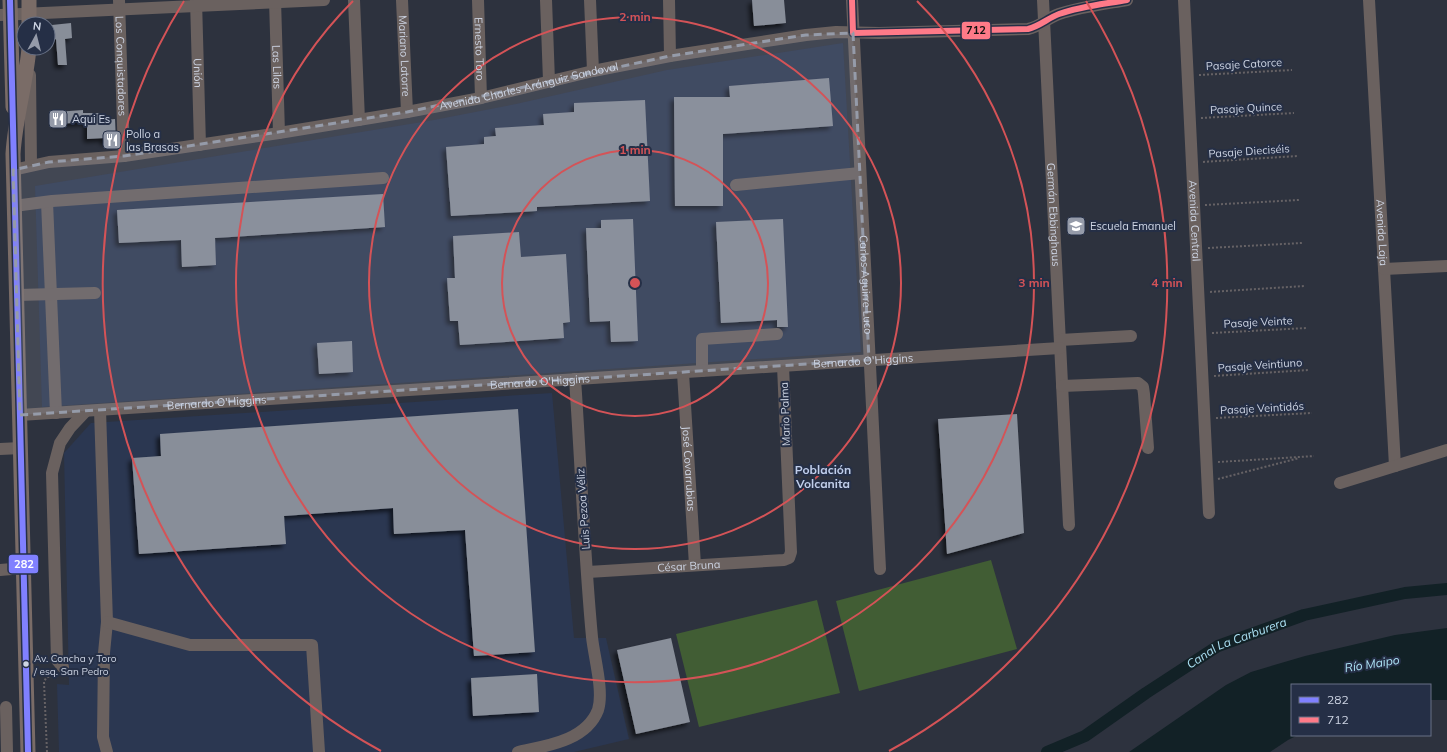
<svg xmlns="http://www.w3.org/2000/svg" width="1447" height="752" viewBox="0 0 1447 752" font-family="Mulish,sans-serif">
  <style>
    .built { fill: #2b3751 }
    .green { fill: #415d34 }
    .water { fill: #122126 }
    .lines { fill: none; stroke-linecap: round; stroke-linejoin: round }
    .canal { stroke: #122126; stroke-width: 12 }
    .building { fill: #888e99; filter: url(#shadow) }
    .path { stroke: #666265; stroke-width: 2; stroke-dasharray: 2 2; stroke-linecap: butt }
    .minor { stroke: #6a615f; stroke-width: 12 }
    .major { stroke: #7a6c67; stroke-width: 15 }
    .bus-1-casing { stroke: #252f46; stroke-width: 9 }
    .bus-2-casing { stroke: #252f46; stroke-width: 9 }
    .bus-1 { stroke: #8080ff; stroke-width: 6 }
    .bus-2 { stroke: #fe7a88; stroke-width: 6 }
    .marked { fill: #959ba9; fill-opacity: 0.2; stroke: #959ba9; stroke-width: 3; stroke-dasharray: 8 5; stroke-linejoin: round }
    .ring { fill: none; stroke: #d45357; stroke-width: 2 }
    .bus-dot { fill: #cdd4e3; stroke: #252f46; stroke-width: 1.5 }
    .labels { text-anchor: middle; stroke-width: 4; stroke-linejoin: round; paint-order: stroke }
    .bus-label { font-size: 10px; fill: #cdd4e3; stroke: #252f46; text-anchor: start }
    .street-label { font-size: 11px; fill: #cdd4e3; stroke: #252f46 }
    .poi-label { font-size: 11px; fill: #cdd4e3; stroke: #252f46; text-anchor: start }
    .neighbourhood-label { font-size: 12px; font-weight: bold; fill: #c0ceeb; stroke: #252f46 }
    .water-label { font-size: 12px; font-style: italic; fill: #ace1f4; stroke: #252f46 }
    .centre { fill: #d45357; stroke: #252f46; stroke-width: 2 }
    .ring-label { font-size: 12px; text-anchor: middle; font-weight: bold; fill: #d45357; stroke: #252f46; stroke-width: 4; stroke-linejoin: round; paint-order: stroke }
    .line-badge { stroke: #252f46; stroke-width: 1.5 }
    .badge-label { font-size: 11px; text-anchor: middle; font-weight: bold; fill: #fff }
    .pale-badge-label { font-size: 11px; text-anchor: middle; font-weight: bold; fill: #111 }
  </style>
  <defs>
    <filter id="shadow"><feDropShadow dx="-3.5" dy="3.5" stdDeviation="2" flood-color="#0009"/></filter>
  </defs>
  <rect width="100%" height="100%" fill="#2d323e"/>
  <!-- built -->
  <path class="built" d="M843,43l18,309 -819,55 -7,-221 399,-66 82,-16 151,-34z
    M552,393l22,245h32l23,101 -55,13h-515l-2,-68 12,1 -5,-232 27,-30z"/>
  <!-- green -->
  <path class="green" d="M991,560l26,89 -158,42 -23,-90z
    M817,600l23,93 -141,34 -23,-93z"/>
  <!-- water -->
  <path class="water" d="M1447,628v72h-17v-15h-138v50h6l-10,5 -18,12h-141l97,-67 25,-13 54,-16 90,-21z"/>
  <g class="lines">
    <!-- canal -->
    <path class="canal" id="s1" d="M1047,752l38,-16 61,-43 72,-47 86,-31 101,-22 42,-4"/>
  </g>
  <!-- building -->
  <path class="building" d="M752,0h32l2,23 -32,3z
    M71,23l1,15 -7,1 2,26h-9l-2,-26 -3,1 -1,-15z
    M829,78l4,48 -110,8v72h-48l-1,-109h56l-1,-11z
    M645,100l5,101 -113,6v4l-86,5 -5,-69 38,-3v-7l12,-1 -1,-8 49,-3 -1,-11 31,-2v-9z
    M83,110v3h19l1,7 12,-1 1,23h-12v-4l-17,1v-17l-30,2 -1,-12z
    M383,194l2,33 -170,11 1,27 -34,2 -1,-27 -62,3 -2,-33z
    M633,219l5,122 -27,1 -1,-21 -20,1 -4,-94h15v-8z
    M783,219l5,108h-11v-7l-56,3 -5,-101z
    M519,232l2,25 45,-3 4,68 -7,1 1,15 -104,7 -2,-24h-8l-3,-43h8l-2,-42z
    M352,341l1,31 -34,2 -2,-31z
    M518,409l17,243 -61,4 -9,-126 -71,4 -1,-26 -109,8 2,28 -147,10 -7,-96 29,-2 -1,-22z
    M1017,414l7,119 -77,21 -9,-135z
    M671,638l19,84 -54,12 -19,-84z
    M537,674l2,38 -66,4 -2,-38z"/>
  <g class="lines">
    <!-- path -->
    <path class="path" d="M1199,75l93,-5
      M1201,118l93,-5
      M1203,162l94,-6
      M1205,205l94,-5
      M1208,248l94,-5
      M1210,292l94,-6
      M1212,333l95,-5
      M1214,376l95,-6
      M1216,418l96,-5
      M1218,462l96,-6
      M1218,479l81,-21
      M47,752l-3,-70 2,-4 8,-4"/>
    <!-- minor -->
    <g class="minor">
      <path id="s2" d="M119,0l5,156"/>
      <path id="s3" d="M196,0l4,145"/>
      <path id="s4" d="M275,0l4,133"/>
      <path d="M354,0l5,120"/>
      <path id="s5" d="M402,0l5,112"/>
      <path id="s6" d="M478,0l3,98"/>
      <path d="M546,0l3,81"/>
      <path d="M590,0l3,71"/>
      <path d="M669,0l1,56"/>
      <path id="s7" d="M852,0l28,569"/>
      <path id="s8" d="M1043,0l26,525"/>
      <path id="s9" d="M1184,0l25,513"/>
      <path id="s10" d="M1369,0l26,466"/>
      <path d="M0,15l324,-15"/>
      <path d="M30,75l1,90"/>
      <path id="s11" d="M13,170l36,-8 75,-6 155,-23 128,-21 74,-14 112,-27 77,-15 136,-21 30,-3 43,1 149,-4c12,-2 19,-11 31,-15 21,-7 45,-10 68,-14"/>
      <path d="M736,185l124,-12"/>
      <path d="M47,202l9,211"/>
      <path d="M14,206l38,-5 331,-23"/>
      <path d="M1384,269l63,-3"/>
      <path d="M17,295l78,-2"/>
      <path d="M1060,340l71,-4"/>
      <path d="M702,371v-32l75,-5"/>
      <path id="s12" d="M683,373l12,192"/>
      <path d="M1062,386l76,-3 5,4 1,7 4,54"/>
      <path d="M100,410l7,212 -3,31 -1,84 4,15"/>
      <path id="s13" d="M20,415l1040,-67"/>
      <path d="M0,449l21,-1"/>
      <path d="M1340,483l107,-33"/>
      <path d="M0,570l24,-2"/>
      <path id="s14" d="M588,572l196,-12 5,-2 2,-6 -8,-186"/>
      <path d="M107,622l83,23h122l7,107"/>
      <path d="M63,667l-6,-7 -5,-187 8,-30 10,-15 16,-17"/>
      <path d="M6,707l1,45"/>
      <path d="M518,752c28,-6 68,-11 80,-42 6,-19 -4,-53 -6,-73 -8,-85 -11,-172 -17,-258"/>
    </g>
    <!-- major -->
    <path class="major" d="M10,0l3,107
      M29,0v24
      M28,752l-15,-598c2,-36 13,-70 16,-106"/>
    <!-- bus-1 casing -->
    <g class="bus-1-casing">
      <path id="bus-1" d="M10,0l18,752"/>
    </g>
    <!-- bus-2 casing -->
    <g class="bus-2-casing">
      <path id="bus-2" d="M852,0l1,33 175,-4c12,-3 20,-11 31,-15 22,-8 45,-10 68,-14"/>
    </g>
    <!-- bus-1 -->
    <use href="#bus-1" class="bus-1"/>
    <!-- bus-2 -->
    <use href="#bus-2" class="bus-2"/>
  </g>
  <!-- marked area -->
  <path class="marked" d="M853,33l16,327 -849,55 -7,-245 36,-8 75,-6 283,-44 263,-56 136,-21z"/>
  <!-- distance rings -->
  <g class="ring">
    <circle cx="635" cy="283" r="133"/>
    <circle cx="635" cy="283" r="266"/>
    <path d="M917 1A399 399 0 1 1 353 1"/>
    <path d="M381 751A532 532 0 0 1 184 1M1086 1A532 532 0 0 1 889 751"/>
  </g>
  <!-- icons -->
  <defs>
    <g id="restaurant-square" transform="scale(1)"><rect x="-9" y="-9" width="18" height="18" rx="4" fill="#959ba9" stroke="#252f46"/><path d="M-5-6h1v4h1v-4h1v4h1v-4h1v5L-1.5 .5V6h-2V.5L-5-1ZM5-6V6H3V1.5H1.5Q1.5-4 5-6Z" fill="#fff"/></g>
    <g id="school-square" transform="scale(1)"><rect x="-9" y="-9" width="18" height="18" rx="4" fill="#959ba9" stroke="#252f46"/><path d="M0-5L7-2L0 1L-7-2ZM-4 1L0 2.5L4 1V4Q0 6-4 4Z" fill="#fff"/></g>
  </defs>
  <g fill-rule="evenodd">
    <use href="#restaurant-square" x="58" y="119"/>
    <use href="#restaurant-square" x="112" y="140"/>
    <use href="#school-square" x="1076" y="226"/>
  </g>
  <!-- markers -->
  <circle class="bus-dot" cx="26" cy="664" r="3.5"/>
  <g class="labels">
    <!-- bus labels -->
    <g class="bus-label">
      <text x="34" y="662">Av. Concha y Toro<tspan x="34" dy="13">/ esq. San Pedro</tspan></text>
    </g>
    <!-- street labels -->
    <g class="street-label">
      <text dy="4" stroke="none"><textPath href="#s6" startOffset="49">Ernesto Toro</textPath></text>
      <text dy="4" stroke="none"><textPath href="#s5" startOffset="56">Mariano Latorre</textPath></text>
      <text transform="translate(1244 64) rotate(-3)" y="4">Pasaje Catorce</text>
      <text dy="4" stroke="none"><textPath href="#s2" startOffset="66">Los Conquistadores</textPath></text>
      <text dy="4" stroke="none"><textPath href="#s4" startOffset="67">Las Lilas</textPath></text>
      <text dy="4" stroke="none"><textPath href="#s3" startOffset="73">Unión</textPath></text>
      <text dy="4" stroke="none"><textPath href="#s11" startOffset="523">Avenida Charles Aránguiz Sandoval</textPath></text>
      <text transform="translate(1246 108) rotate(-3)" y="4">Pasaje Quince</text>
      <text transform="translate(1249 151) rotate(-4)" y="4">Pasaje Dieciséis</text>
      <text dy="4" stroke="none"><textPath href="#s8" startOffset="215">Germán Ebbinghaus</textPath></text>
      <text dy="4" stroke="none"><textPath href="#s9" startOffset="221">Avenida Central</textPath></text>
      <text dy="4" stroke="none"><textPath href="#s10" startOffset="233">Avenida Laja</textPath></text>
      <text dy="4" stroke="none"><textPath href="#s7" startOffset="285">Carlos Aguirre Luco</textPath></text>
      <text transform="translate(1258 322) rotate(-3)" y="4">Pasaje Veinte</text>
      <text dy="4" stroke="none"><textPath href="#s13" startOffset="845">Bernardo O'Higgins</textPath></text>
      <text transform="translate(1260 365) rotate(-4)" y="4">Pasaje Veintiuno</text>
      <text dy="4" stroke="none"><textPath href="#s13" startOffset="521">Bernardo O'Higgins</textPath></text>
      <text dy="4" stroke="none"><textPath href="#s13" startOffset="197">Bernardo O'Higgins</textPath></text>
      <text transform="translate(1262 408) rotate(-3)" y="4">Pasaje Veintidós</text>
      <text transform="translate(785 414) rotate(-92)" y="4">Mario Palma</text>
      <text dy="4" stroke="none"><textPath href="#s12" startOffset="96">José Covarrubias</textPath></text>
      <text transform="translate(583 509) rotate(-94)" y="4">Luis Pezoa Véliz</text>
      <text dy="4" stroke="none"><textPath href="#s14" startOffset="101">César Bruna</textPath></text>
    </g>
    <!-- poi labels -->
    <g class="poi-label">
      <text x="72" y="123">Aqui Es</text>
      <text x="126" y="138">Pollo a<tspan x="126" dy="13">las Brasas</tspan></text>
      <text x="1090" y="230">Escuela Emanuel</text>
    </g>
    <!-- neighbourhood labels -->
    <g class="neighbourhood-label">
      <text x="823" y="474">Población<tspan x="823" dy="14">Volcanita</tspan></text>
    </g>
    <!-- water labels -->
    <g class="water-label">
      <text dy="4" stroke="none"><textPath href="#s1" startOffset="220">Canal La Carburera</textPath></text>
      <text transform="translate(1372 664) rotate(-9)" y="4">Río Maipo</text>
    </g>
  </g>
  <circle cx="635" cy="283" r="6" class="centre"/>
  <g class="ring-label">
    <text x="635" y="21">2 min</text>
    <text x="635" y="154">1 min</text>
    <text x="1034" y="287">3 min</text>
    <text x="1167" y="287">4 min</text>
  </g>
  <g class="line-badge">
    <rect x="961" y="21" width="30" height="19" rx="4" fill="#fe7a88"/>
    <rect x="8" y="554" width="31" height="20" rx="4" fill="#8080ff"/>
  </g>
  <g class="badge-label">
    <text x="24" y="568">282</text>
  </g>
  <g class="pale-badge-label">
    <text x="976" y="34">712</text>
  </g>
  <!-- legend -->
  <rect x="1291" y="684" width="140" height="52" fill="#252f46" stroke="#687185"/>
  <rect x="1299" y="697" width="20" height="6" fill="#8080ff" stroke="#687185"/>
  <text x="1327" y="704" font-size="12" fill="#cdd4e3">282</text>
  <rect x="1299" y="717" width="20" height="6" fill="#fe7a88" stroke="#687185"/>
  <text x="1327" y="724" font-size="12" fill="#cdd4e3">712</text>
  <!-- north arrow -->
  <g transform="translate(36 36) rotate(7)"><circle r="19" fill="#252f46" stroke="#687185"/>
  <path d="M0-3L7 15L0 10L-7 15Z" fill="#959ba9"/>
  <text y="-6" font-size="11" font-weight="bold" text-anchor="middle" fill="#cdd4e3">N</text>
  </g>
</svg>
